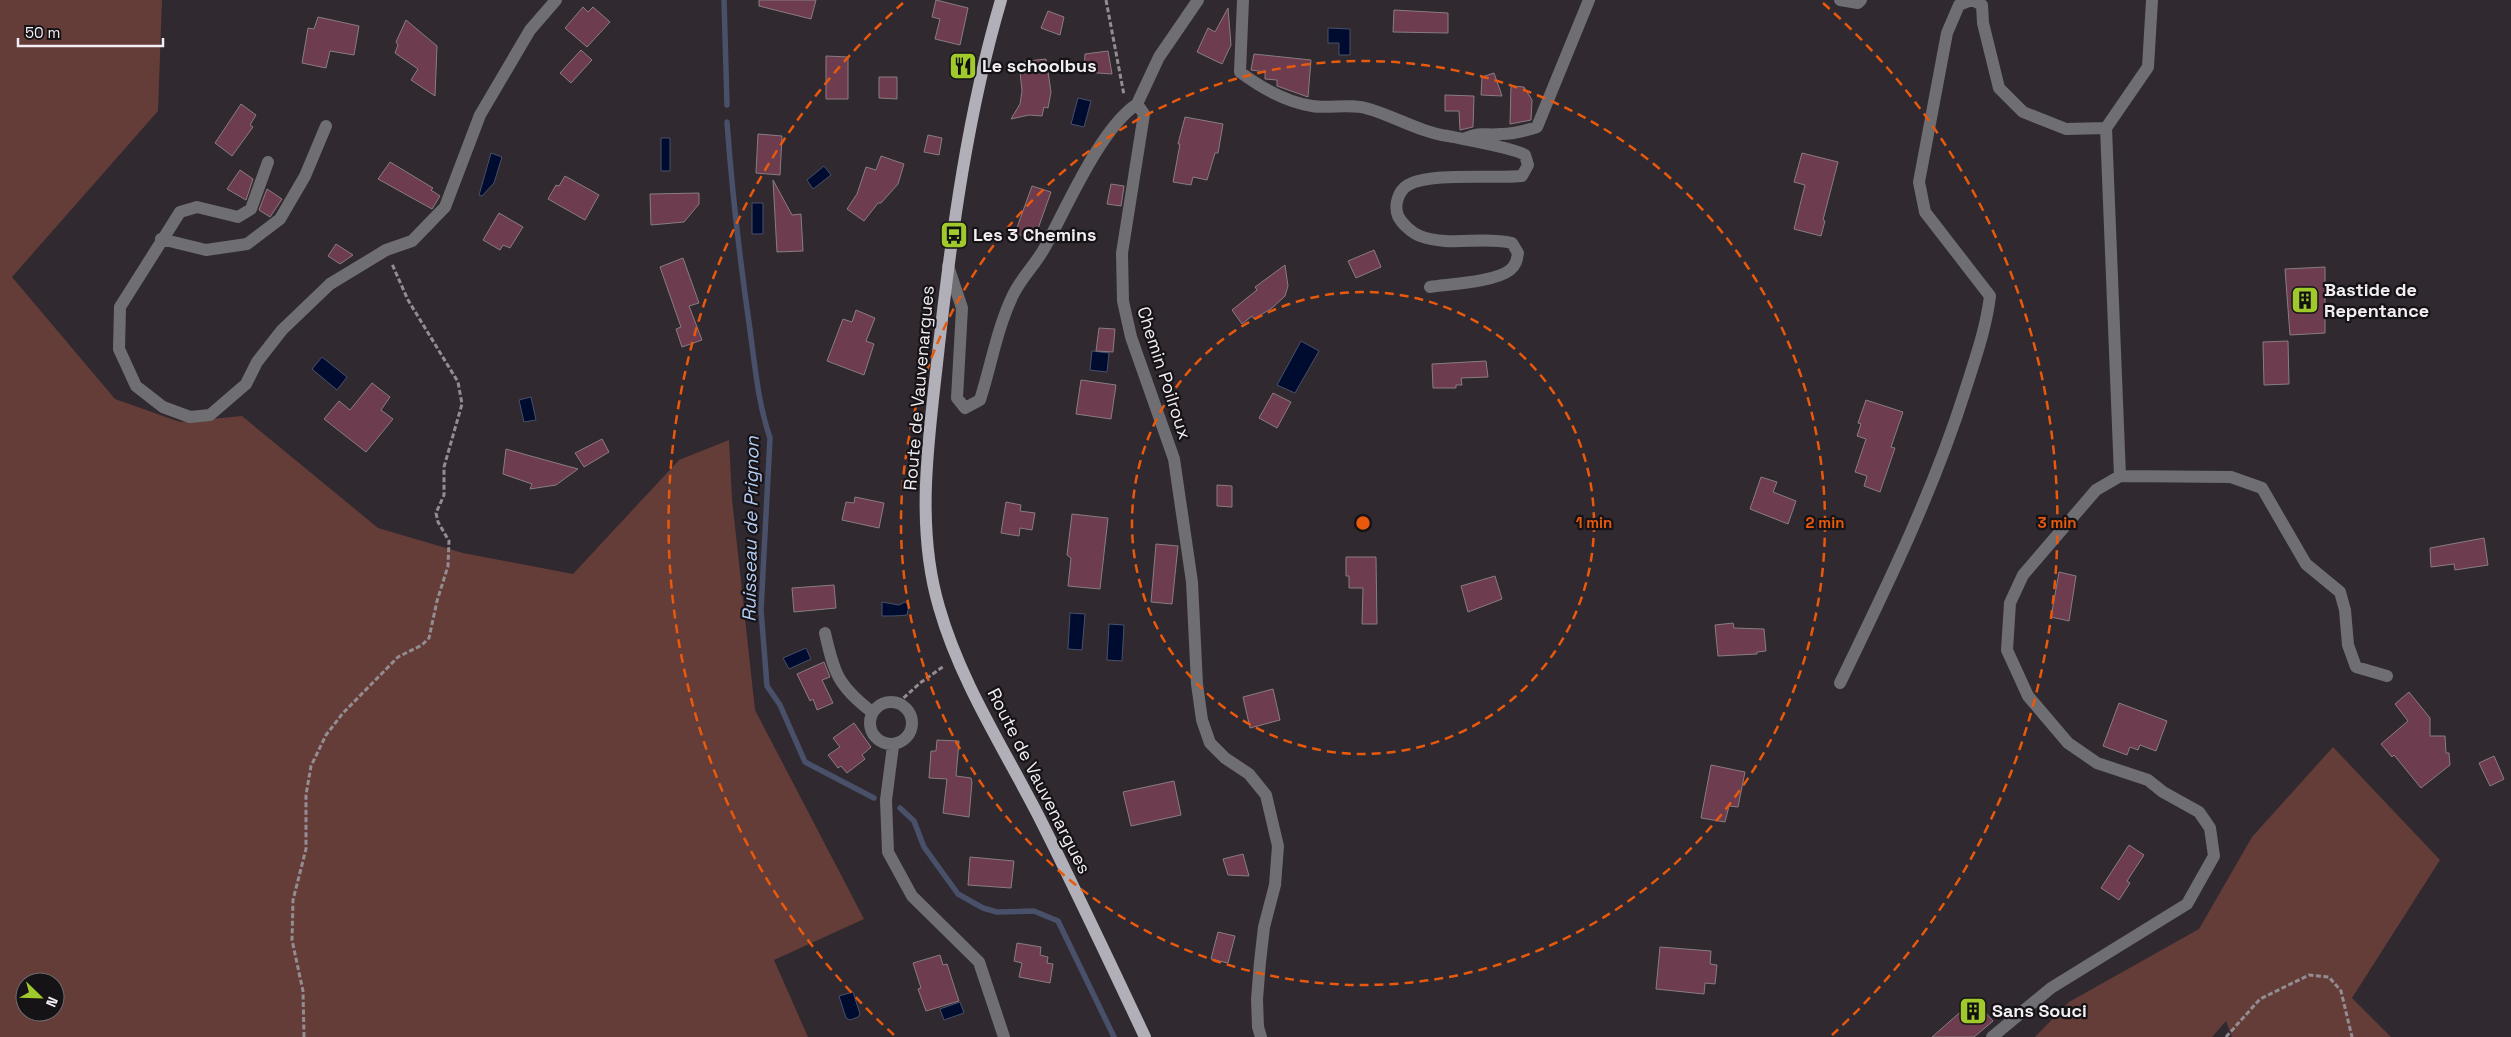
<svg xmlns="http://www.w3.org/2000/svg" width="2511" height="1037" viewBox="0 0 2511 1037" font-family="'Space Grotesk',sans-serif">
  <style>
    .green { fill: #643d38; fill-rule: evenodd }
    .water { fill: #000c2f; stroke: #49506a }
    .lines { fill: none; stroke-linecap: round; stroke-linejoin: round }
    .stream { stroke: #49506a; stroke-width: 5.5 }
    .building { fill: #6d3c4e; stroke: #897d80 }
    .path { stroke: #938d93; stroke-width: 3; stroke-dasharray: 5 2.5; stroke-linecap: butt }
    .minor { stroke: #6e6e73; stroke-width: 12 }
    .major { stroke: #b1b0b9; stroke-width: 12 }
    .ring { fill: none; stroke: #e8590c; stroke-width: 2.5; stroke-dasharray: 9 6 }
    .labels { text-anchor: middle; stroke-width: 4.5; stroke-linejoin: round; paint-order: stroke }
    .poi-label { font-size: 18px; font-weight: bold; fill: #f2eef3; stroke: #161316; text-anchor: start }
    .street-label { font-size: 18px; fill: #f2eef3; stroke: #161316 }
    .water-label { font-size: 19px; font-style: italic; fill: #b4ccf4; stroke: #161316 }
    .centre { fill: #e8590c; stroke: #161316; stroke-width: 2.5 }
    .ring-label { font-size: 15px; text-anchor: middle; font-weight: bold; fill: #e8590c; stroke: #161316; stroke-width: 4.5; stroke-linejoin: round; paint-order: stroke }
  </style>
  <rect width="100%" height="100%" fill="#302930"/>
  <!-- green -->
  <path class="green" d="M0,0h162l-4,111 -146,166 103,122 65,23 62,-6 136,112 85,25 110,21 106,-114 50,-20 3,59 23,211 109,209 -90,41 34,77h-808zM25,982h30v30h-30z
    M2333,747l107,113 -88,138 39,39h-159l-6,-16 -14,16h-177l34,-35 130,-73 53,-92z"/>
  <!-- water -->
  <path class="water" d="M1328,28l22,1v26h-11v-12h-11z
    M1078,98l13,3 -7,26 -13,-3z
    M661,138h9v33h-9z
    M491,153l11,4 -8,26 -12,13 -3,-1z
    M824,166l7,9 -18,14 -6,-9z
    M752,203h11v31h-11z
    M1301,341l18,10 -24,42 -18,-8z
    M1092,351l17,2 -2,19 -17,-2z
    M322,357l25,20 -10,13 -25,-21z
    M531,397l5,23 -12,2 -5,-22z
    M882,602l17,3 6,-3 4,4 -2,9c-8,1 -17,1 -25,1z
    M1070,613l15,1 -3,36 -14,-1z
    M1109,624l15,1 -2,36 -15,-1z
    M806,648l5,11 -22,10 -6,-11z
    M853,992l7,22 -2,3 -8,3 -4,-2 -7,-22z
    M960,1002l4,11 -20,7 -4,-11z"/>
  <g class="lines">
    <!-- stream -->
    <path class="stream" d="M724,0l3,105
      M727,122c5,70 13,139 23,208 5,36 8,73 20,108l-9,172 6,76 13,19 25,57 69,36
      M900,808l14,13 10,26 34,47 25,14 14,4 37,-1 24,10 56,116"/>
  </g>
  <!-- building -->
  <path class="building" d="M759,0h57l-5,19 -52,-13z
    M936,0l32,8 -8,37 -25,-6 5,-20 -8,-2z
    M583,7l5,5 5,-5 17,15 -23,25 -22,-19z
    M1228,8l3,37 -9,19 -25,-12 11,-24 7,4z
    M1394,10l54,3v20l-55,-1z
    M1048,11l16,6 -4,18 -19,-7z
    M318,17l41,9 -5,29 -24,-4 -4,17 -24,-5 6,-35 6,1z
    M406,20l31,26 -2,50 -24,-16 7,-11 -23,-16 3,-8 -2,-3z
    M581,50l11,10 -21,23 -11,-10z
    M1108,51l4,23 -28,-2 1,-18z
    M1254,54l57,6 -3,37 -31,-11v-6l-12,-1v-7l-14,-2z
    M826,56l22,1v42h-22z
    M1046,59l5,33 -3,16 -4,-1 -2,9 -13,-1 -18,4 9,-15 2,-13 -3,-29z
    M1494,73l8,23 -21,-1 1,-18z
    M879,77h18v22l-18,-1z
    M1511,86l13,1 8,13 -1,20 -21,4z
    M1445,95l29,1 -1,31 -13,3 -1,-19h-14z
    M241,104l15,11 -6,10 3,2 -21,29 -17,-13z
    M1185,117l38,7 -5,29h-3l-8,27 -14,-3 -2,8 -18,-3 7,-38h-2z
    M758,134l24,2 -2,39 -24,-2z
    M928,135l14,3 -3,17 -15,-3z
    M1802,153l36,9 -15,58 2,1 -4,15 -27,-7 11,-44 -11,-3z
    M881,156l23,8 -6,20 -17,19h-3l-14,18 -17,-12 10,-15 9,-27 10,3z
    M390,162l43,26 -2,2 9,6 -8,13 -54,-30z
    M240,170l13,9 -7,21 -19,-11z
    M565,176l34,19 -14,25 -37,-21 8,-14 3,1z
    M773,180l19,35 9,-1 2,37 -26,1z
    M1111,184l13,2 -3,20 -14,-2z
    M1032,186l19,6 -17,48 -19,-7z
    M267,189l15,10 -12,18 -11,-7z
    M699,193v11l-15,18 -33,3 -1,-31z
    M499,213l24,14 -13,21 -7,-3 -3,5 -17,-10z
    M336,244l17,11 -13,9 -12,-8z
    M1374,250l7,17 -25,11 -8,-17z
    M683,258l16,45 -10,3 13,34 -20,7 -6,-18 5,-2 -21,-60z
    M1285,265l3,21 -3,10 -13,12 -18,11 -2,-3 -10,8 -10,-14 25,-20 -2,-3z
    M2325,267v66l-35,2 -5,-66z
    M856,310l19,8 -9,23 8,3 -10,31 -37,-14 16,-42 9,3z
    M1099,328l16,1 -2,23 -17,-1z
    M2288,341l1,43 -25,1 -1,-43z
    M1486,361l2,16 -27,1 1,7h-6v3h-23l-1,-24z
    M1081,380l35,5 -5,34 -35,-5z
    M372,383l18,14 -9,13 12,9 -27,33 -42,-33 15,-18 11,9z
    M1273,393l18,9 -14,26 -18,-10z
    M1866,400l37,12 -12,35 4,1 -15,44 -16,-6 3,-10 -12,-4 11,-33 -9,-3 4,-12 -3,-1z
    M602,439l7,13 -25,15 -9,-14z
    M506,449l21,6 51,14 -22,16 -26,4 2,-5 -29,-10z
    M1761,477l16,5 -4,10 23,9 -8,23 -38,-15z
    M1217,485l15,1v21l-15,-1z
    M855,497l29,6 -5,25 -37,-8 4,-18 8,1z
    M1006,502l15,3 -1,6 15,2 -3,17 -12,-2 -1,8 -18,-3z
    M1072,514l36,4 -8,71 -32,-3 3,-28 -4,-3z
    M2484,538l4,27 -33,5 -1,-6 -23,3 -1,-19z
    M1156,544l22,2 -6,58 -21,-2z
    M1346,557h30l1,67h-15l1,-36h-14v-12h-3z
    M2059,572l17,4 -7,45 -18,-4z
    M1495,576l7,23 -34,13 -7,-26z
    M834,585l2,23 -42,4 -2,-24z
    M1733,623l1,5 30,1 2,22 -9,1v2l-39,2 -3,-31z
    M824,662l6,15 -8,3 11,23 -16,7 -4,-11 -3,2 -13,-27z
    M1273,689l7,31 -30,8 -7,-31z
    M2409,692l21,26v18h15l1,17h3l1,12 -29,23 -27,-33 -2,2 -11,-13 27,-23 -13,-17z
    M2119,703l48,18 -11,30 -16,-6 -2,5 -8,-3 -3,8 -24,-9z
    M854,723l17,24 -9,8 3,4 -18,14 -6,-7 -3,2 -10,-13 12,-8 -7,-9z
    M937,740l22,1 -3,35 15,2 1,4 -3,35 -26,-4 4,-34 -18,-1 2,-27h5z
    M2494,756l10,23 -14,7 -11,-23z
    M1711,765l34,7 -7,35 -9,-1 -4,16 -24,-4z
    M1174,781l7,34 -50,11 -8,-34z
    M2129,845l15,10 -17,26 3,2 -11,17 -18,-12z
    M1243,854l6,22 -21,-1 -5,-16z
    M970,857l44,4 -3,27 -43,-3z
    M1218,932l17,4 -7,27 -17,-4z
    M1017,943l24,4 -1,8 8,2 -1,6 6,1 -3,19 -31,-6 3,-14 -8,-2z
    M1660,947l51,4 -1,13 7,1 -2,19 -10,-1 -1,11 -48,-5z
    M940,955l3,10 4,-1 12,37 -33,10 -8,-22 3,-1 -8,-25z
    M1974,1000l19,21 -19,16h-42z"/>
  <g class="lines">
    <!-- path -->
    <path class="path" d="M1106,0l18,95
      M898,703l22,-20 24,-17
      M304,1037l-1,-46 -11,-51 1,-40 13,-51v-54l5,-29 15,-31 17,-22 55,-56 24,-12 7,-7 8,-37 11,-35 1,-25 -11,-19 -2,-9 8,-18v-28l18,-63 -4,-22 -50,-82 -16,-36
      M2226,1037l34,-38 49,-24 20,2 12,14 11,46"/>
    <!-- minor -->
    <path class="minor" d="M1243,0l-3,72c20,15 47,30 72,34 18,3 39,-3 57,3 27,8 51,23 79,27 14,3 67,12 77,19l3,10 -6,11c-28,3 -91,-4 -114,9 -10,6 -14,20 -10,31 4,8 14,17 22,20 29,11 62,0 92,7l6,10c-1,7 -2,12 -8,17 -15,12 -60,14 -80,17
      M1840,0l18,3 3,-3
      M1137,104l22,-47 39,-57
      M2106,128l14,348
      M1466,138c15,-7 20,-2 35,-4 13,0 24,-3 36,-7l52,-127
      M268,162l-17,47 -13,8 -41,-10 -17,5 -60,95 -1,42 17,37 27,21 27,10 20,-2 36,-31 11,-22 25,-32 48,-46 56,-34 26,-9 33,-34 35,-92 50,-85 26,-30
      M161,239l45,11 41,-6 33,-25 25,-43 21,-50
      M948,266l14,42 -5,90 8,10 15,-8c11,-34 17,-72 33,-105 8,-17 23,-31 32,-48 22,-40 55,-118 92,-143l7,10 -22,139 1,48 8,36 43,122 18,123 5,102 5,36 8,23 15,15 24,16 17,21 12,51 -3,39 -11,42 -4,35 -3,37 1,28 3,10
      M825,633c9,40 13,53 47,79
      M1840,683c46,-95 93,-191 125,-292 10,-32 21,-62 25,-95l-65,-84 -6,-30 28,-149 12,-28 13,-5 10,5 1,18 16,65 24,24 43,17 40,-1 42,-61 4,-67
      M870 723a21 21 0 1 1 42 0a21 21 0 1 1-42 0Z
      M893,746l-7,54 2,52 24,44 67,66 25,75
      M1992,1037l59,-49 136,-84 27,-48 -4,-28 -11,-16 -36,-20 -15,-12 -51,-17 -29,-20 -40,-47 -21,-46 3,-47 13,-28 73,-85 24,-14 111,1 31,11 44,76 34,28 5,18 3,35 8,22 31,9"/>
    <!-- major -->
    <path class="major" d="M1001,0c-33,112 -49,230 -62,345 -9,87 -25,177 0,262 21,74 64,140 99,208 37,73 72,148 107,222"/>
  </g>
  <!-- distance rings -->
  <g class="ring">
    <circle cx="1363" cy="523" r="231"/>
    <circle cx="1363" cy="523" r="462"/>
    <path d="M894 1035A694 694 0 0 1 903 3M1823 3A694 694 0 0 1 1832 1035"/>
  </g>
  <!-- icons -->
  <defs>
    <g id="restaurant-square" transform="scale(1.4375)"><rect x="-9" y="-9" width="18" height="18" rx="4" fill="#a0ca2c" stroke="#161316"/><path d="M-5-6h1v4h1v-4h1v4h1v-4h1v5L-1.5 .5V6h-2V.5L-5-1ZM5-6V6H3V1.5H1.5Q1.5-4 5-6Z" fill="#111"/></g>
    <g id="bus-square" transform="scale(1.4375)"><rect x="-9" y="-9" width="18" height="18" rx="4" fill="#a0ca2c" stroke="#161316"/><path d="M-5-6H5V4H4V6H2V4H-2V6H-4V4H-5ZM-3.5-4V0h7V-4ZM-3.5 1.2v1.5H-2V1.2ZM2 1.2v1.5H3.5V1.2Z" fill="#111"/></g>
    <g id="building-square" transform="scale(1.4375)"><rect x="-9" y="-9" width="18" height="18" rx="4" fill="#a0ca2c" stroke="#161316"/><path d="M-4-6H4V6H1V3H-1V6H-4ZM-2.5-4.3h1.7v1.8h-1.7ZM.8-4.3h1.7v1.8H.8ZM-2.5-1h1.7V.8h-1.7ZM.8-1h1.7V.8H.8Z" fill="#111"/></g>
  </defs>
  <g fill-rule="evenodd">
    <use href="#restaurant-square" x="963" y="66"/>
    <use href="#bus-square" x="954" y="235"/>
    <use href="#building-square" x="2305" y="300"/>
    <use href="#building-square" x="1973" y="1011"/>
  </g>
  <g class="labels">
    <!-- poi labels -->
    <g class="poi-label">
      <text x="982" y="72">Le schoolbus</text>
      <text x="973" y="241">Les 3 Chemins</text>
      <text x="2324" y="296">Bastide de<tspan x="2324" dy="21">Repentance</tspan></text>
      <text x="1992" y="1017">Sans Souci</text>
    </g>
    <!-- street labels -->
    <g class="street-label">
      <text transform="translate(1164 373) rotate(72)" y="6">Chemin Poilroux</text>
      <text transform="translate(919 388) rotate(-85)" y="6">Route de Vauvenargues</text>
      <text transform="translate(1039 781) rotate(63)" y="6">Route de Vauvenargues</text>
    </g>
    <!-- water labels -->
    <g class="water-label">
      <text transform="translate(750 529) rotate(-89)" y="7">Ruisseau de Prignon</text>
    </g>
  </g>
  <circle cx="1363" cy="523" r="8" class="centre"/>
  <g class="ring-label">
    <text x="1594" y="528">1 min</text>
    <text x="1825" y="528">2 min</text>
    <text x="2057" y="528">3 min</text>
  </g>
  <!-- north arrow -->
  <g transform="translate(40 997) rotate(113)"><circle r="24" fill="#161316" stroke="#6e6b6e"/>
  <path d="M0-4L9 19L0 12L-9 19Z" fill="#a0ca2c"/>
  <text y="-8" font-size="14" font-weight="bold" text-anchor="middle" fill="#f2eef3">N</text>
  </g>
  <!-- scale -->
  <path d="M18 38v8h145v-8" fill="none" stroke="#f2eef3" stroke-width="2.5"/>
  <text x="25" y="38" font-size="15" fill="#f2eef3" stroke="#161316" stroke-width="4" paint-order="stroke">50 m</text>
</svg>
